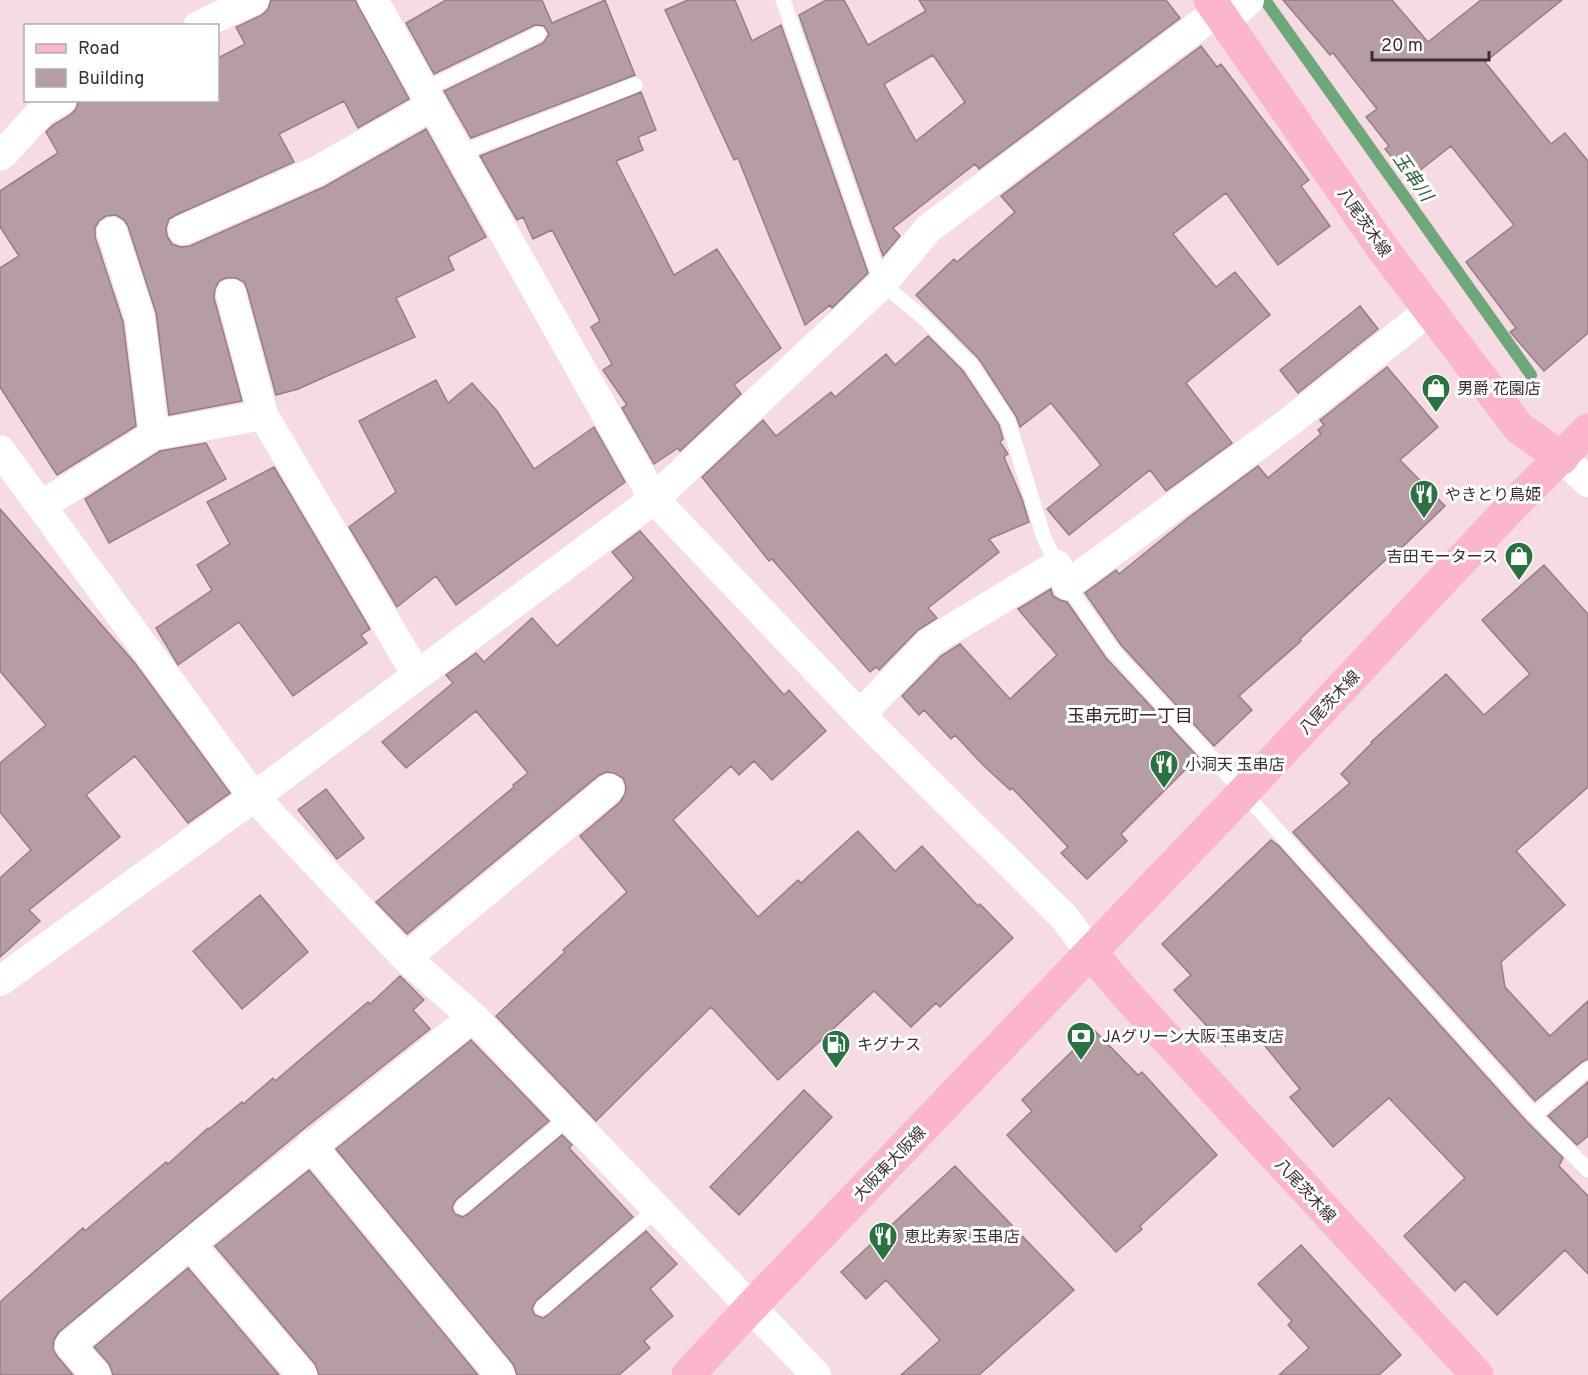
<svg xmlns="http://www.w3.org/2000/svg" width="1588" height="1375" viewBox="0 0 1588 1375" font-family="Overpass,'Noto Sans JP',sans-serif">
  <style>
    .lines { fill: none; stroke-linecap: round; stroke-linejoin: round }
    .stream { stroke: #6ea779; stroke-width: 12 }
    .building { fill: #b69ca3; stroke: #977e85; stroke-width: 1.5; fill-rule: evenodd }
    .service { stroke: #fff; stroke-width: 15 }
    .minor { stroke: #fff; stroke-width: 30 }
    .primary { stroke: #fbb5cd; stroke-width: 33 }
    .labels { text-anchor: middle; stroke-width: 6; stroke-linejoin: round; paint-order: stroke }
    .street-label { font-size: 16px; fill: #3a2f32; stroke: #fff }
    .poi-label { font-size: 16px; fill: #3a2f32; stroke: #fff; text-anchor: start }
    .water-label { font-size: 18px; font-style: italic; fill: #286439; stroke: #fff }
    .neighbourhood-label { font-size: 18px; fill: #38242a; stroke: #fff }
  </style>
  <rect width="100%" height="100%" fill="#f6dbe2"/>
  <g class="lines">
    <!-- stream -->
    <path class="stream" d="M1265,0l266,375"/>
  </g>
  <!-- building -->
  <path class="building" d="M271,0h84l54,99 -51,29 -14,-27 -65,33 15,28 -118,53 -7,4 -3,9 1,8 5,8 9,3 9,-1 134,-59 102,-58 60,108 -38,20 6,13 -58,28 19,39 -117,52 -22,6 -29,-106 -3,-7 -8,-4h-10l-7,3 -4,8 -1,9 28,103 -73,14 -13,-102 -28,-87 -4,-6 -8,-5 -10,1 -7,5 -4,7v9l28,85 13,104 -79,49 -57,-88v-119l19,-12 -19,-29v-36l58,-38 -12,-21 7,-7 17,-10 6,-6 2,-6 4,-3h136v-42l27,-14 -9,-17 26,-12 6,-6z
    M446,0h96l10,23 53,-23 30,75 -164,63 -27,-47 99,-48 6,-9 -5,-8 -9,-1 -101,49 -28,-51z
    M688,0h47l17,41 29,-16 87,248 -36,35 -2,-3 -25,20 -67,-167 -4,2 -69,-150z
    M826,0h18l24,45 58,-34 -7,-11h247l14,18 -201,151 -4,-5 -82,64 7,8 -17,20 -84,-241zM933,55l32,47 -49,39 -32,-57z
    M1283,0h109l36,42 53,-42h81l-77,62 66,82 14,-11 23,28v172l-44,38 -34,-39 6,-4 -50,-66 48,-37 -63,-79 -42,33 -24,-30 4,-3 -23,-29 11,-8 -44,-56 -3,2z
    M1201,46l16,21 4,-3 88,116 -8,6 29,40 -52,39 -52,-72 -53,41 43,53 19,-15 35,43 -84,68 46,60 -66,48 -16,-21 -81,65 -22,-26 54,-44 -50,-62 -31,24 -4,-11 -37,-57 -63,-64 38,-36 3,3 58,-50 -14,-16z
    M641,92l15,38 -18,7 5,13 -27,11 58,114 43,-26 64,99 -47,37 7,9 -61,57 -2,-3 -24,16 -32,-56 5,-3 -24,-35 9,-6 -21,-37 9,-6 -48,-91 -19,9 -10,-22 -6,3 -37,-64z
    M1360,306l18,23 -80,64 -18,-23z
    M928,336l35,35 36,54 4,14 -3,3 8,12 -4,3 18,42 7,23 -40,17 10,13 -71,56 9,10 -19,12 -39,40 -3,-3 -6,5 -98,-113 -3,2 -67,-84 61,-57 13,16 55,-44 4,5 51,-43 9,11z
    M1387,367l51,60 -38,33 45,46 -49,47 -2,-1 -94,87 1,2 -62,55 13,14 -38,36 -93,-101 -36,-52 31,-23 3,4 69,-56 70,-52 10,12 53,-44 -3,-4 6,-5 -4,-5z
    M436,380l12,23 24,-20 25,28 37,58 60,-42 31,55 -169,123 -20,-29 -39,31 -48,-80 47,-35 -37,-71z
    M206,443l20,36 -117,64 -24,-44 75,-48z
    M274,467l96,162 -9,6 6,8 -74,53 -54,-74 -61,43 -22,-37 56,-38 -15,-25 33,-21 -23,-42z
    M0,509l134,153 96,131 -42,30 -53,-67 -49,39 34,42 -91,73 11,11 -40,36v-79l31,-28 -31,-38v-49l46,-38 -46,-54z
    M640,531l144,164 5,-5 37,41 -54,49 -18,-19 -15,14 -8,-9 -58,54 85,97 40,-37 3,3 57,-52 37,40 27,-25 56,60 2,-2 33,34 -73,69 -4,-4 -25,24 -37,-36 -96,89 -67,-73 -115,114 -100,-105 69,-64 -2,-2 64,-58 -47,-56 40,-34 5,-8 1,-8 -3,-8 -9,-5 -8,-1 -8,4 -191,158 -31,-32 138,-115 -1,-2 15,-12 -52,-62 -70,57 -24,-26 71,-59 -7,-8 30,-22 8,9 48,-44 25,28 77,-68 -22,-26z
    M1544,565l44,49v173l-72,64 49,54 -64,57 4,25 45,49 38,-35v58l-6,3 -47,39 -242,-269 57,-49 -9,-9 31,-31 -1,-1 75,-68 38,41 46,-41 -48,-54z
    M1051,589l2,7 7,4 7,2 39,56 92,99 -77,77 6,7 -40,38 -26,-26 7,-6 -56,-59 -2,2 -27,-25 -28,-30 -4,4 -27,-29 -5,5 -17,-19 39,-40 19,-12 50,55 47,-44 -39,-46z
    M326,789l38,49 -27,21 -39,-49z
    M1271,840l7,5 249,277 36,36 -4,8 29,30v78l-23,-24 -68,65 -32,-34 -10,10 -51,-55 61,-58 -76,-80 -56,49 -43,-50 10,-8 -52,-64 -23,21 -51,-56 17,-15 -29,-31z
    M260,895l48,57 -66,57 -49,-58z
    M400,976l24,24 -11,10 17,19 -129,102 -242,201 -5,8 -1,9 4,7 16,19h-73v-73l83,-74 2,3 81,-69 2,2 40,-36 1,1 33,-27 1,2 30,-26 2,3 93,-79 2,2z
    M1094,1030l44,45 4,-3 75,83 -77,71 2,3 -26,23 -109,-117 25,-24 -10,-11z
    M471,1040l78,81 -93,79 -4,8 3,6 8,3 5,-3 94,-79 10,10 -3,3 64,69 -97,84 -4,8 3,6 8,3 5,-3 98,-84 31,33 -27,25 23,27 -29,25 6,7 -31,27h-102l-4,-11 -177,-215z
    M1588,1082v54l-11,9 -29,-29z
    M804,1090l28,27 -93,98 -29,-28z
    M955,1166l119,124 -95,85h-78l39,-35 -54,-60 -20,19 -25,-27z
    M309,1170l169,205h-159l-4,-11 -100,-118z
    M1301,1245l100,110 -22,20h-100l30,-27 -21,-23 4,-4 -34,-37z
    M188,1268l91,107h-166l-4,-11 -15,-17z"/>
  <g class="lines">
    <!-- service -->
    <path class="service" d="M783,0l99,284 42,34 47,47 37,56 36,117 23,47 46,66 111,120 310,344 54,55
      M424,90l115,-56
      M460,153l175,-68
      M1534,1115l54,-46
      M462,1207l107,-90
      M542,1308l115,-99"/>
    <!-- minor -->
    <path class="minor" d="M373,0l281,499 206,216 204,202 27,36
      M1226,21l23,-21
      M198,26l56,-26
      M0,156l4,-3 38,-42 19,-11
      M183,230l134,-59 116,-66
      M112,232l28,86 14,117
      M263,415l154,260
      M0,450l254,347 152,161 67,59 343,358
      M1562,458l26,24
      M41,506l113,-71 109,-20 -32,-121
      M1067,585l221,-162 142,-113
      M860,715l70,-73 127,-77
      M406,958l203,-169
      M0,981l254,-184 400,-298 228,-215 46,-55 290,-218
      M311,1145l189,230
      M190,1244l112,131
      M96,1375l-26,-30 120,-101 283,-227"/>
    <!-- primary -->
    <path class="primary" d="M1210,0l173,249 136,179 43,30
      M1091,953l34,40 352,382
      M688,1375l63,-68 492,-514 271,-289 74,-74"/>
  </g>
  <!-- icons -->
  <defs>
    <g id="shop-pin" transform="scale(1.5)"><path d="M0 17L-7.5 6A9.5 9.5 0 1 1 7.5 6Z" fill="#2a7240" stroke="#fff"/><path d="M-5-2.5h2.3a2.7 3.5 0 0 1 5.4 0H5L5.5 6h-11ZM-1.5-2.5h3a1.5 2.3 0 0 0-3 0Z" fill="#fff"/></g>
    <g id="restaurant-pin" transform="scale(1.5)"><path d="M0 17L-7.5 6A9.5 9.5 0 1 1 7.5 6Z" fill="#2a7240" stroke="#fff"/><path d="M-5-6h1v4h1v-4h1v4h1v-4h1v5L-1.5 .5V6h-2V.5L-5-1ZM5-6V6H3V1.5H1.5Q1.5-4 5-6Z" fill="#fff"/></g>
    <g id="bank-pin" transform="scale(1.5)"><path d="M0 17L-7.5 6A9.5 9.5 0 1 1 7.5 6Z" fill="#2a7240" stroke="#fff"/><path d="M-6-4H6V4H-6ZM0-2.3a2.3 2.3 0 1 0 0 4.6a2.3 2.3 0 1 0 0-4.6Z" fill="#fff"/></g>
    <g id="fuel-pin" transform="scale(1.5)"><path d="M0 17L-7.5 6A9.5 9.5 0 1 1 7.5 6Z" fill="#2a7240" stroke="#fff"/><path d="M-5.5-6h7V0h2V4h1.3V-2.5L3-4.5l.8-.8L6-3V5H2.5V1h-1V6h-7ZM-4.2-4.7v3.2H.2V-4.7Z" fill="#fff"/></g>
  </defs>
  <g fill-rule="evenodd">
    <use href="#shop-pin" x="1436" y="388"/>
    <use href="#restaurant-pin" x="1424" y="494"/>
    <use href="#shop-pin" x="1519" y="556"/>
    <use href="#restaurant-pin" x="1164" y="764"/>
    <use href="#bank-pin" x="1081" y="1036"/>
    <use href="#fuel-pin" x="836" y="1044"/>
    <use href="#restaurant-pin" x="883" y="1236"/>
  </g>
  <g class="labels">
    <!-- street labels -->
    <g class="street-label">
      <text transform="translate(1365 222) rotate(55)" y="6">八尾茨木線</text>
      <text transform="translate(1329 702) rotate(-47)" y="6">八尾茨木線</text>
      <text transform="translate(889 1163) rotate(-46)" y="6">大阪東大阪線</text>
      <text transform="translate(1306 1190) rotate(47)" y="6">八尾茨木線</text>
    </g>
    <!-- poi labels -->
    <g class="poi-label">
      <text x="1457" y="394">男爵 花園店</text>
      <text x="1445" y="500">やきとり鳥姫</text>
      <text x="1498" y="562" text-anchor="end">吉田モータース</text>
      <text x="1185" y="770">小洞天 玉串店</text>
      <text x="1102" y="1042">JAグリーン大阪 玉串支店</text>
      <text x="857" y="1050">キグナス</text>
      <text x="904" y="1242">恵比寿家 玉串店</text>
    </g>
    <!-- water labels -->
    <g class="water-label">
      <text transform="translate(1413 177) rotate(55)" y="6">玉串川</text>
    </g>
    <!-- neighbourhood labels -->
    <g class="neighbourhood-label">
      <text x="1130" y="722">玉串元町一丁目</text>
    </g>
  </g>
  <!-- legend -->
  <rect x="24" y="24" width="195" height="78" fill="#ffffff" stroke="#b0acad" stroke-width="1.5"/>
  <rect x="36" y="44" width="30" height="9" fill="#fbb5cd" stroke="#b0acad" stroke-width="1.5"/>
  <text x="78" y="54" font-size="18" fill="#3a2f32">Road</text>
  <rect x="36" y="69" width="30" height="18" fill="#b69ca3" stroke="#b0acad" stroke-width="1.5"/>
  <text x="78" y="84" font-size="18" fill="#3a2f32">Building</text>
  <!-- scale -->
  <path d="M1372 51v9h117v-9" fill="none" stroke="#3a2f32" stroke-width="3"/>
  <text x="1381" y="51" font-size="18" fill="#3a2f32" stroke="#ffffff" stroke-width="4.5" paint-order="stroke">20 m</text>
</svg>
